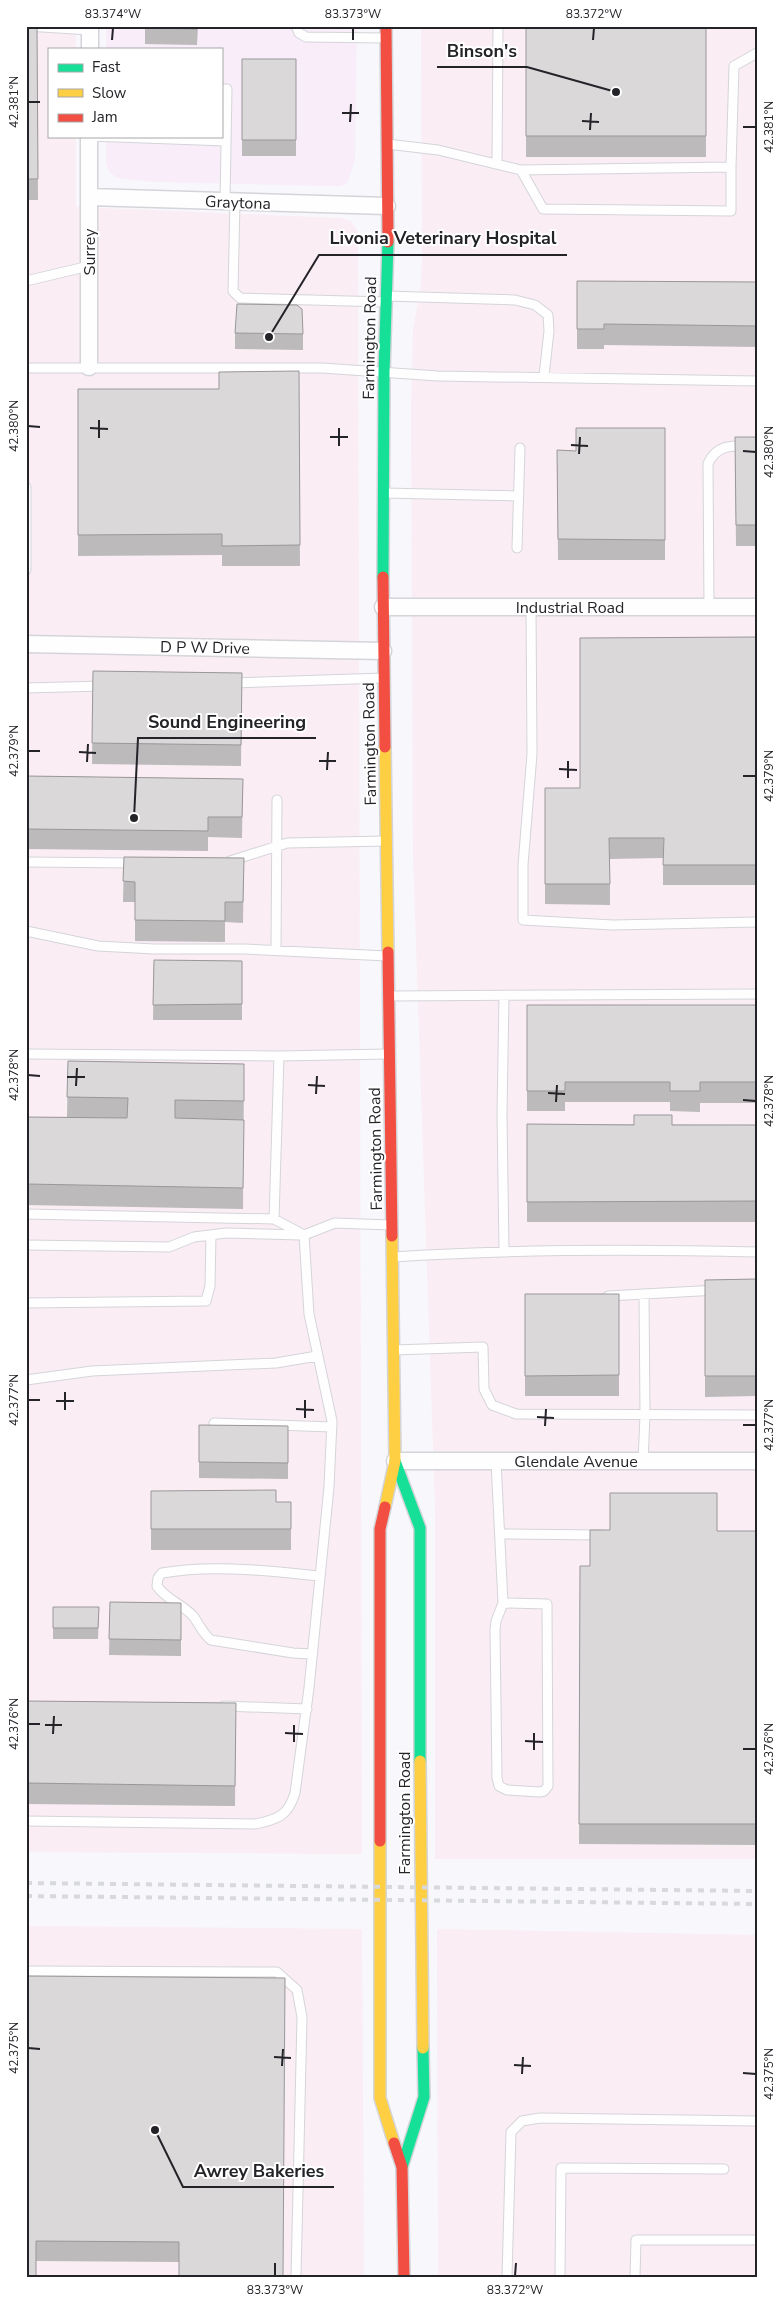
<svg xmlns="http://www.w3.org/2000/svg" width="783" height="2303" viewBox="0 0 783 2303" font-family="'Nunito Sans',sans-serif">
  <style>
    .commercial { fill: #f8edf9 }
    .industrial { fill: #fbedf4 }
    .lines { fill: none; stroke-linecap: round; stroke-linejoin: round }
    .lane-casing { stroke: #d4d5d9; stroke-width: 11 }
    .street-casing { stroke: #d4d5d9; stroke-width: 19 }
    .fast-casing { stroke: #d4d5d9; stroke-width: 14 }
    .slow-casing { stroke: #d4d5d9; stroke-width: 14 }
    .jam-casing { stroke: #d4d5d9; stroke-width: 14 }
    .lane { stroke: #fefeff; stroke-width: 9 }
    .street { stroke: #fefeff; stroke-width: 16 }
    .fast { stroke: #16e098; stroke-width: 11 }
    .slow { stroke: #ffcf43; stroke-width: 11 }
    .jam { stroke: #f24e42; stroke-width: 11 }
    .rail { stroke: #d8d9db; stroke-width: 4; stroke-dasharray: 6 6; stroke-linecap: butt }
    .wall { fill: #bcbabb }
    .building { fill: #dbd8da; stroke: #999799 }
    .ticks { fill: none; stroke: #232328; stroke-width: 2 }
    .labels { text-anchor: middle; stroke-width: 4; stroke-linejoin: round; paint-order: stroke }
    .street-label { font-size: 16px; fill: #232328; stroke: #fff }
    .leader { fill: none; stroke: #232328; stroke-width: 2 }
    .callout-dot { fill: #232328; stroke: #fff; stroke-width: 2 }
    .callout-label { font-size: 18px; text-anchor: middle; font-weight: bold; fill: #232328; stroke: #fff; stroke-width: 4; stroke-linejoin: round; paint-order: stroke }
    .neatline { fill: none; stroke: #232328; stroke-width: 2 }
    .ticks-label { font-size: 12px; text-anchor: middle; fill: #232328 }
  </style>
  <rect width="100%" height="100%" fill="#f7f7fc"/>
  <!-- commercial -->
  <path class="commercial" d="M106,26h251l-2,134 -7,22 -7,4h-10l-178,-4 -35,-4 -8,-5 -4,-10v-27h115v-87h-115z"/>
  <!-- industrial -->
  <path class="industrial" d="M26,26h50v23h-27v87h27v71l264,11 10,3 6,7 2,9 4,1617 -336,-2z
    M421,26h336v1833h-322v-353l-22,-652 -2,-443 2,-81 8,-46 1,-29z
    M26,1926l336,3 2,348h-338z
    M437,1929l320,6v342h-319z"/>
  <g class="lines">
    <!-- lane casing -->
    <g class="lane-casing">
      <path id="lane" d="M26,26l64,4
        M296,26l3,7 7,4 79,1
        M221,89h6l-2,112
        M89,136l137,5
        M387,144l51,6 83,20 210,-3 3,-101 23,-13
        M497,164l1,-138
        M521,170l22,39 188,2v-44
        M235,202l-2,89 7,7 146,4
        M26,281l63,-15
        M387,296l128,4 20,5 13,10 1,16 -5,45
        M26,368h296l116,8 319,5
        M26,487v83
        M384,493l134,3
        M517,548l3,-100
        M531,607l1,147 -9,111v55l90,5 144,-3
        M709,607l-1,-143c9,-22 29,-18 49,-18
        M232,683l152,-5
        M26,688l78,-2
        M230,861l57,-18 99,-2
        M26,862l108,1
        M26,931l72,15 56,3h90l143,7
        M276,950l1,-150
        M389,996l368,-2
        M504,996l-2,118 2,137
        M26,1054l253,2 108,-2
        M26,1214l248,5 30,16
        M274,1219l5,-163
        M26,1245l143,2 25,-10 32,-4 75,2
        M393,1257c121,-8 242,-8 364,-5
        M608,1296l109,-6
        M26,1303l180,-2 4,-15 1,-51
        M394,1350l89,-3 1,42 8,16 24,9 241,1
        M26,1380l66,-9 184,-8 41,-7
        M214,1423l118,4
        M496,1461l7,142 44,1 1,182 -4,5 -5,1 -32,-2 -8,-4 -2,-8 -2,-148 1,-9 7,-18
        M643,1461l2,-46 -1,-121
        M501,1534l100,1
        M312,1654l-19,-1 -82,-13c-8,-6 -11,-14 -17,-23 -11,-13 -28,-17 -37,-31l1,-8 4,-5c52,-9 106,-2 158,3
        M224,1706l83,3
        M26,1821l230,3c22,-5 32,-8 39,-31l14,-105 20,-201 3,-66 -23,-107 -5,-79 31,-12 55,2
        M26,1971l251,1 20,18 5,27 -6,260
        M507,2277l4,-145 11,-11 18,-3 217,3
        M560,2277l1,-109 163,1
        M635,2277l1,-37h121"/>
    </g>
    <!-- street casing -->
    <g class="street-casing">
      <path id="street" d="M90,49v-23
        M89,197l298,9
        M89,367v-231
        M383,607h374
        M26,644l357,7
        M395,1461h362"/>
    </g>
    <!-- fast casing -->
    <g class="fast-casing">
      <path id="fast" d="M383,577l1,-204 4,-131
        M395,1461l25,67v233
        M402,2167l22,-70 -1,-49"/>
    </g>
    <!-- slow casing -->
    <g class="slow-casing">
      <path id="slow" d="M385,747l3,205
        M385,1507l10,-46 -3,-225
        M420,1761l3,287
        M380,1841v257l14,45"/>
    </g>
    <!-- jam casing -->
    <g class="jam-casing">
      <path id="jam" d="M386,26l2,216
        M383,577l2,170
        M388,952l4,284
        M380,1841v-312l5,-22
        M394,2143l8,24 2,110"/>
    </g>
    <!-- lane -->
    <use href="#lane" class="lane"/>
    <!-- street -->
    <use href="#street" class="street"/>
    <!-- fast -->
    <use href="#fast" class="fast"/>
    <!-- slow -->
    <use href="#slow" class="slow"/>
    <!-- jam -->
    <use href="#jam" class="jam"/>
    <!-- rail -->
    <path class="rail" d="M26,1883l731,8
      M26,1896l731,8"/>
  </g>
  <!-- wall -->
  <path class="wall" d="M145,26h53l-1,19 -52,-1z
    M526,26h180v131h-180z
    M26,27h11l1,173h-12z
    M242,59h54v97h-54z
    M577,281l180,1v65l-153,-2v4h-27z
    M235,333l68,1v16l-68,-1z
    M299,371l1,195h-78v-11l-144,1v-167h141z
    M665,428v132h-107l-1,-110 19,1z
    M735,437h22v109h-21z
    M757,637v248h-94v-27l-53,1v46l-65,-1v-116h35z
    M93,671l149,2 -1,93 -149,-2z
    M26,776l217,3 -1,59 -34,-1v14l-182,-2z
    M124,857l120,1 -1,65 -18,-1v20l-90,-1v-39h-12z
    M154,960l88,1v59h-89z
    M527,1005h230v98h-57v9l-30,-1v-9h-105v9h-38z
    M68,1061l176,3 -1,145 -217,-4v-88h41z
    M527,1124l230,1v97h-230z
    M757,1279v117l-52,1v-117z
    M525,1294h94v102h-94z
    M199,1425l89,1v53l-89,-1z
    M151,1491l125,11h15v48h-140z
    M717,1531h40v314l-178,-1 1,-278h10z
    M110,1602l71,1v53l-72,-1z
    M53,1607h46l-1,32h-45z
    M26,1701l210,2 -1,103 -209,-2z
    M26,1976l259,2 -106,284 -143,-1z"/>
  <!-- building -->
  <path class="building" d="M145,26h52v3l-52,-1z
    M526,26h180v110h-180z
    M26,27h11l1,152h-12z
    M242,59h54v81h-54z
    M577,281l180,1v44l-153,-2v5h-27z
    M237,304l60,1 5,4 1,25 -68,-1z
    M299,371l1,174 -78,1v-12l-144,1v-146h141v-17z
    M576,428h89v112l-107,-1 -1,-89 19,1z
    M735,437h22v88h-21z
    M757,637v228h-94l1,-27h-55l1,46h-65v-96h35v-150z
    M93,671l149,2 -1,72 -149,-2z
    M26,776l217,3 -1,38h-34v14l-182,-2z
    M124,857l120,1 -1,44h-18v19l-90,-1v-38l-12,-1z
    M154,960l88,1v43l-89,1z
    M527,1005h230v77h-57v9h-30v-9h-105v9h-38z
    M68,1061l176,3v37l-69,-1v18l69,2 -1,68 -217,-4v-67l101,1 1,-20 -61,-1z
    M634,1115h38v10h85v76l-230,1v-78l107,1z
    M757,1279v97h-52v-96z
    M525,1294h94v81l-94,1z
    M199,1425l89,1v37l-89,-1z
    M276,1490v12h15v27h-140v-38z
    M610,1493h107v38h40v293h-178l1,-258h10v-36h20z
    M110,1602l71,1v37l-72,-1z
    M53,1607h46l-1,21h-45z
    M26,1701l210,2 -1,83 -209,-3z
    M26,1976l259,2 -2,299h-104v-35l-143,-1v36h-10z"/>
  <!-- ticks -->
  <path class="ticks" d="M112,40l1,-12M353,40v-12M593,40l1,-12M28,102h12M342,113h17M582,121l17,1M350,122l1,-18M743,127h13M590,130l1,-17M28,426l12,1M90,428l18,1M330,437h18M99,438v-18M571,445l17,1M339,446v-18M743,451l13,1M579,454l1,-17M28,751h12M79,752l17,1M319,761h17M87,762l1,-18M559,769l18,1M327,770l1,-18M743,776h13M568,778v-17M28,1075l12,1M67,1077h18M308,1085l17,1M76,1086l1,-18M548,1093l17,1M316,1094l1,-18M743,1100l13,1M556,1102l1,-17M28,1400h12M56,1401h18M296,1409l18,1M65,1410v-18M537,1417l17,1M305,1418v-18M743,1425h13M545,1426l1,-17M28,1724h12M45,1725h17M285,1733l18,1M53,1734l1,-18M525,1741l18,1M294,1742v-17M743,1749h13M534,1750v-17M28,2048l12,1M274,2057l17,1M514,2065l17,1M282,2066l1,-17M743,2073l13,1M522,2074l1,-17M275,2276v-13M515,2276l1,-13"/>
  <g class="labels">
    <!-- street labels -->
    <g class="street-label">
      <text transform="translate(238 202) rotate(2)" y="6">Graytona</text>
      <text transform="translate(89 252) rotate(-90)" y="6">Surrey</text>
      <text transform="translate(369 338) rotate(-89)" y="6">Farmington Road</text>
      <text x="570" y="613">Industrial Road</text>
      <text transform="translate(205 647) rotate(1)" y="6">D P W Drive</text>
      <text transform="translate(369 744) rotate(-91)" y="6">Farmington Road</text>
      <text transform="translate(375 1149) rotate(-91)" y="6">Farmington Road</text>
      <text x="576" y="1467">Glendale Avenue</text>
      <text transform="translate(404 1813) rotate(-90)" y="6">Farmington Road</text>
    </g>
  </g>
  <!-- callouts -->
  <path class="leader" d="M616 92L527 67H437M269 337L319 255H567M134 818L138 738H316M155 2130L183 2187H334"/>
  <g class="callout-dot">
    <circle cx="616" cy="92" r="5"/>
    <circle cx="269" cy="337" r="5"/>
    <circle cx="134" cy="818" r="5"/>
    <circle cx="155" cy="2130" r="5"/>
  </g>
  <g class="callout-label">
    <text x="482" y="57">Binson's</text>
    <text x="443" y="244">Livonia Veterinary Hospital</text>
    <text x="227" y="728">Sound Engineering</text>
    <text x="259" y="2177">Awrey Bakeries</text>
  </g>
  <!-- border -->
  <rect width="783" height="2303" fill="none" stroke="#ffffff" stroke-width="55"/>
  <!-- legend -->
  <rect x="48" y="48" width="175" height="90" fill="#ffffff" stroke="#a7a7a9"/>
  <rect x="58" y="64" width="25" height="8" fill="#16e098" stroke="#a7a7a9"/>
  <text x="92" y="72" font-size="15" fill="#232328">Fast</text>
  <rect x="58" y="89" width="25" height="8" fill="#ffcf43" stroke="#a7a7a9"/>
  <text x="92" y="98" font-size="15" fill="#232328">Slow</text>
  <rect x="58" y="114" width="25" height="8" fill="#f24e42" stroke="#a7a7a9"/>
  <text x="92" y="122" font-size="15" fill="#232328">Jam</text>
  <rect x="28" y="28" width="728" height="2248" class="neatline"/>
  <g class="ticks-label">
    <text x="113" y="18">83.374°W</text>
    <text x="353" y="18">83.373°W</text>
    <text x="594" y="18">83.372°W</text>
    <text transform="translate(14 102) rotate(-90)" y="4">42.381°N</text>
    <text transform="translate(769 127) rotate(-90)" y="4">42.381°N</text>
    <text transform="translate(14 426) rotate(-90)" y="4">42.380°N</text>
    <text transform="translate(769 452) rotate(-90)" y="4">42.380°N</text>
    <text transform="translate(14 751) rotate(-90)" y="4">42.379°N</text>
    <text transform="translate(769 776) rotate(-90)" y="4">42.379°N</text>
    <text transform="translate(14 1075) rotate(-90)" y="4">42.378°N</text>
    <text transform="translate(769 1101) rotate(-90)" y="4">42.378°N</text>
    <text transform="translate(14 1400) rotate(-90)" y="4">42.377°N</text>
    <text transform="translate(769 1425) rotate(-90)" y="4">42.377°N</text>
    <text transform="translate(14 1724) rotate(-90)" y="4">42.376°N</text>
    <text transform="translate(769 1749) rotate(-90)" y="4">42.376°N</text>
    <text transform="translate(14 2048) rotate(-90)" y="4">42.375°N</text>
    <text transform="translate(769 2074) rotate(-90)" y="4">42.375°N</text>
    <text x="275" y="2294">83.373°W</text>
    <text x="515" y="2294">83.372°W</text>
  </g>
</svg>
